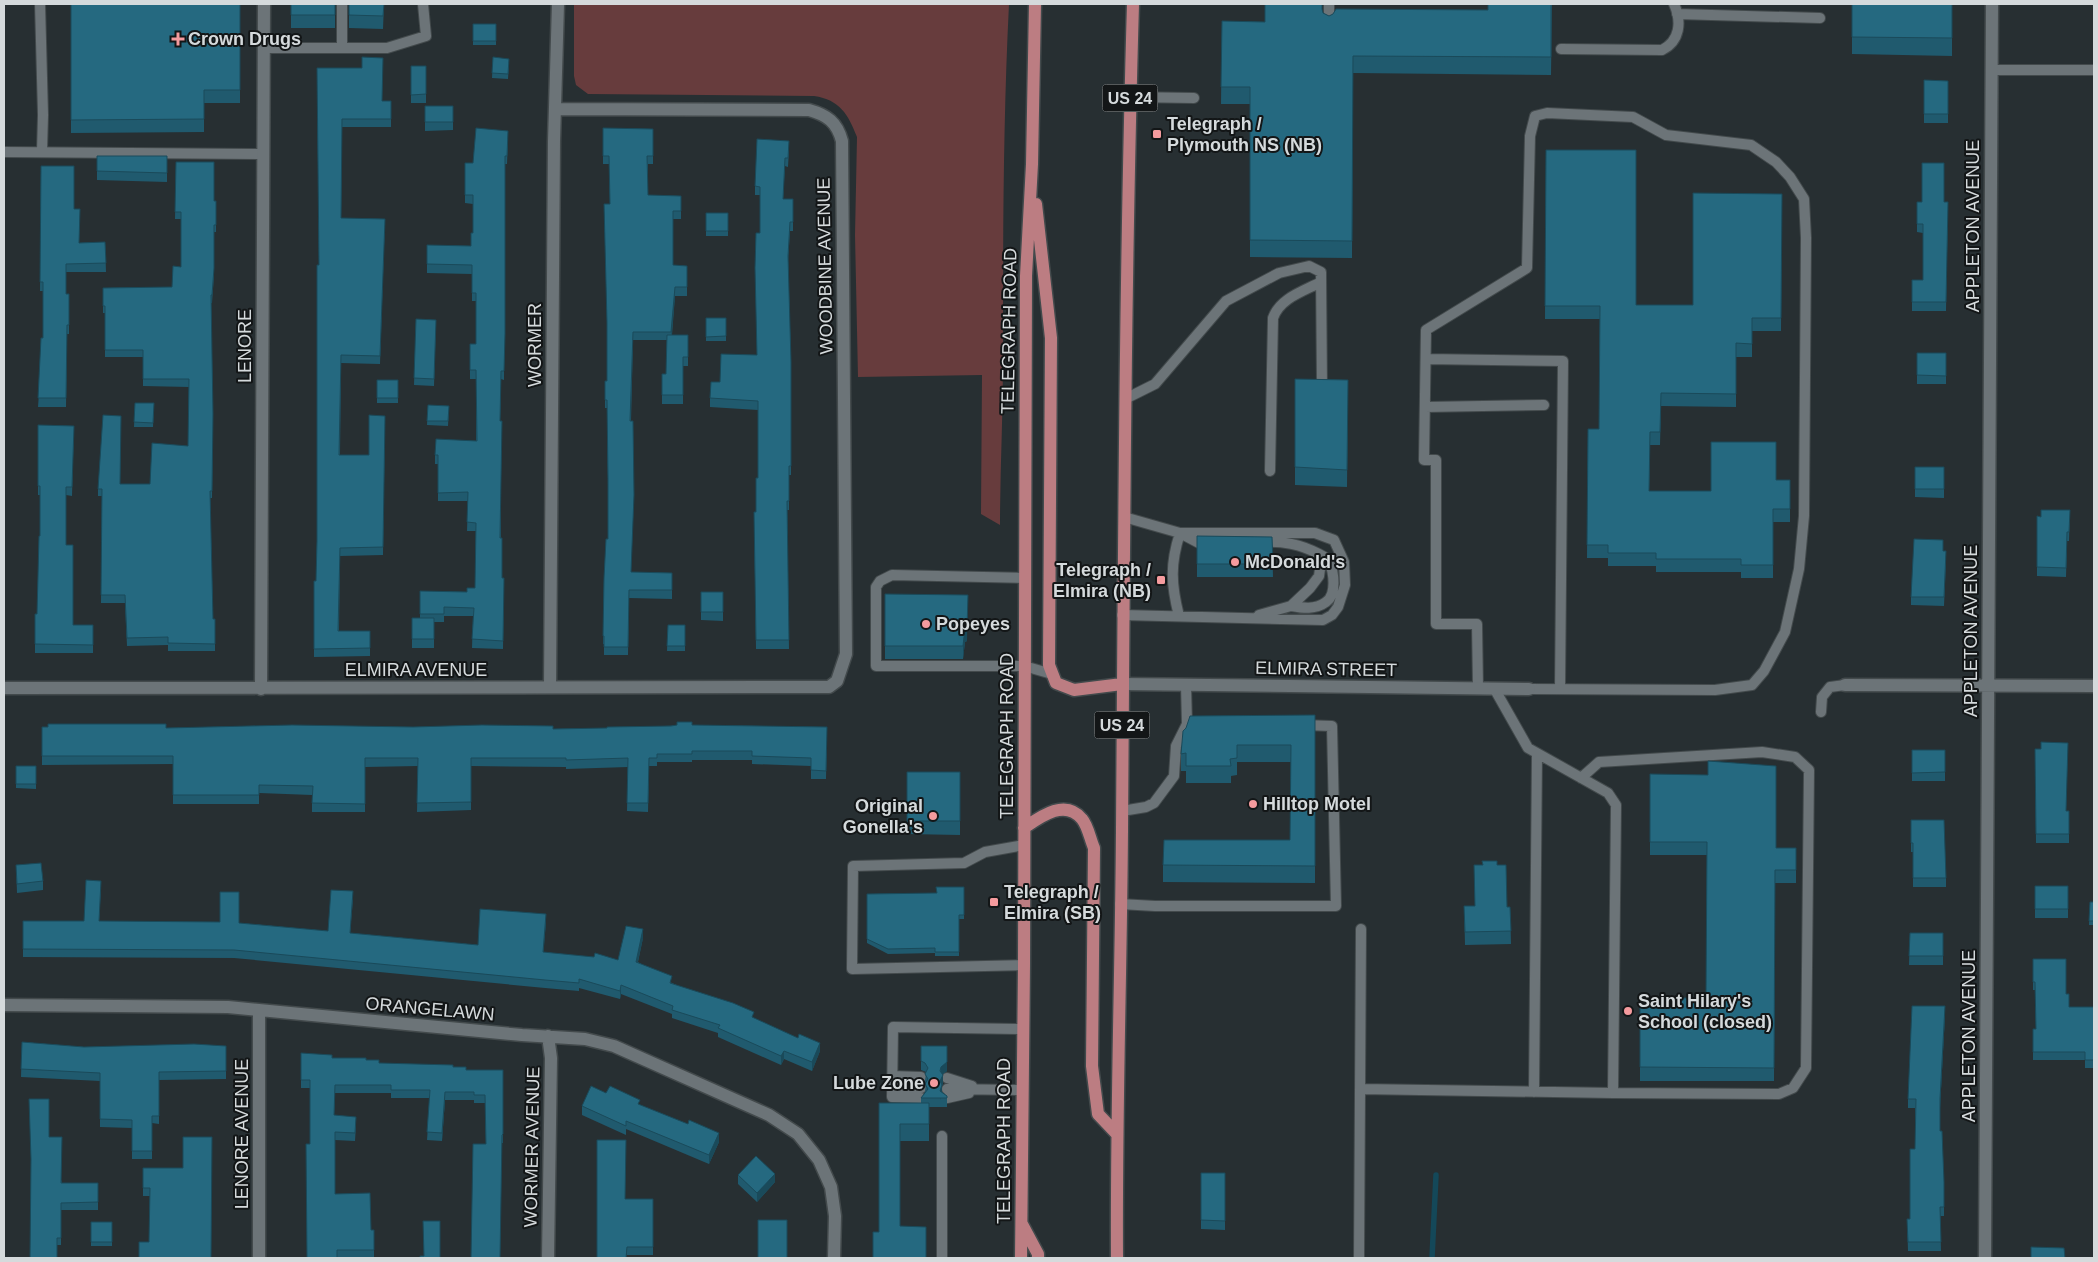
<svg xmlns="http://www.w3.org/2000/svg" width="2098" height="1262" viewBox="0 0 2098 1262" font-family="Helvetica,sans-serif">
  <style>
    .green { fill: #673c3d }
    .lines { fill: none; stroke-linecap: round; stroke-linejoin: round }
    .stream { stroke: #144859; stroke-width: 5.5 }
    .service-casing { stroke: #434a4c; stroke-width: 12 }
    .minor-casing { stroke: #434a4c; stroke-width: 15 }
    .primary-casing { stroke: #434a4c; stroke-width: 15 }
    .service { stroke: #6c7478; stroke-width: 10 }
    .minor { stroke: #6c7478; stroke-width: 12 }
    .primary { stroke: #bc7d82; stroke-width: 12 }
    .wall { fill: #205a6e }
    .shaded-wall { fill: #1a4a5a }
    .building { fill: #256980; stroke: #1a4a5a }
    .poi-dot { fill: #f59b9e; stroke: #131617; stroke-width: 2 }
    .labels { text-anchor: middle; stroke-width: 4; stroke-linejoin: round; paint-order: stroke }
    .shield { fill: #131617; stroke: #9b9fa1; stroke-width: 1 }
    .shield-label { font-size: 16px; font-weight: bold; fill: #d5dadc }
    .poi-label { font-size: 18px; font-weight: bold; fill: #d5dadc; stroke: #131617; text-anchor: start }
    .street-label { font-size: 18px; fill: #d5dadc; stroke: #131617 }
  </style>
  <rect width="100%" height="100%" fill="#272f32"/>
  <!-- green -->
  <path class="green" d="M574,4h435c-6,119 -6,239 -6,359 0,54 -3,108 -3,162l-19,-11 1,-139 -124,2 -3,-142 2,-98c-9,-23 -17,-37 -43,-41l-226,-2 -12,-9 -2,-9z"/>
  <g class="lines">
    <!-- stream -->
    <path class="stream" d="M1432,1258l4,-83"/>
    <!-- service casing -->
    <g class="service-casing">
      <path id="service" d="M40,4l3,111 -1,36
        M1677,14l143,4
        M1329,26v-22
        M264,48h123l39,-12 -3,-32
        M342,48v-44
        M1561,49l101,1c18,-9 20,-28 12,-46
        M1991,70h103
        M1130,97l64,1
        M4,152l259,2
        M1426,359l137,2 -3,328
        M1125,399l30,-15 71,-83 53,-28 30,-7 12,6 1,118
        M1425,407l119,-2
        M1270,471l3,-153c7,-20 31,-27 48,-36
        M1025,578l-133,-3 -12,6 -4,6v79h148l28,8
        M1291,606c12,2 24,4 35,-4 11,-7 8,-30 3,-41 -2,-3 -6,-5 -10,-7
        M1122,615l201,5 9,-5 6,-8 7,-22 -1,-23 -10,-22 -19,-7h-135l-56,-16
        M1259,615l32,-9 19,-18 9,-12 2,-14 -2,-8c-19,-10 -36,-13 -58,-12
        M1179,616c-8,-32 -9,-52 1,-83l19,10 10,-1
        M1478,688l-1,-64h-41v-164h-12l2,-130 101,-62 3,-132 5,-20 12,-3 86,4 33,18 85,10 25,17 14,15 14,22 2,39 -2,278 -5,53 -14,63 -21,39 -12,14 -37,5 -186,-1
        M1494,688l34,60 80,45 8,12 -3,288 166,1 14,-6 13,-20 3,-298 -14,-13 -33,-5 -163,10 -18,16
        M1821,712l1,-15 8,-10 15,-2
        M1122,811l24,-4 8,-4 20,-27 2,-30 11,-22 -1,-39
        M1120,904l35,2h181l-4,-180 -29,-1
        M1024,965l-172,4 1,-103 111,-3 21,-11 39,-7
        M892,1076l29,1
        M947,1078l25,8
        M892,1087l29,1
        M947,1089l74,1
        M1360,1089l253,4
        M1534,1092l3,-339
        M921,1098l-29,-1 1,-70 129,2
        M947,1098l22,-5
        M942,1136v122
        M1359,1258l2,-329"/>
    </g>
    <!-- minor casing -->
    <g class="minor-casing">
      <path id="minor" d="M1122,684l407,5
        M1845,685l249,1
        M550,687l4,-546 4,-137
        M4,688l825,-1 8,-6 9,-27 -4,-513c-5,-19 -15,-26 -33,-31l-253,-1
        M261,689l3,-685
        M4,1005l224,2 294,28 63,4 29,7 155,69 29,19 21,26 12,27 4,29 -1,42
        M259,1010v248
        M548,1036l3,22 -3,200
        M1985,1258l7,-1254"/>
    </g>
    <!-- primary casing -->
    <g class="primary-casing">
      <path id="primary" d="M1036,204l15,134 -2,327 7,18 18,7 48,-6
        M1024,828c16,-11 41,-30 58,-9 6,7 8,20 12,29l-2,218 6,48 18,19
        M1022,1224l16,30v4
        M1021,1258l3,-293 2,-689 6,-112 3,-160
        M1117,1258c-1,-143 4,-285 5,-428 2,-276 3,-551 11,-826"/>
    </g>
    <!-- service -->
    <use href="#service" class="service"/>
    <!-- minor -->
    <use href="#minor" class="minor"/>
    <!-- primary -->
    <use href="#primary" class="primary"/>
  </g>
  <!-- wall -->
  <path class="wall" d="M71,4h169v99h-36v29l-133,1z
    M291,4h44v24h-44z
    M349,4h35l-1,25 -34,-1z
    M1552,4l-1,71 -198,-2 -1,185 -102,-1v-153h-29l1,-83 43,1 58,-11v2l6,3 159,-6z
    M1852,4h100v52l-100,-2z
    M473,24h23v21h-23z
    M493,57l16,6 -1,16 -16,-1z
    M411,66h15v37h-15z
    M317,68l65,33h9v26h-49l-1,91 44,1 -5,145 -39,-1 -1,92h29l16,-39 -2,139 -43,1 -1,75h31v25l-56,1v-76h2l1,-40 2,-276z
    M1924,80l24,1v42h-24z
    M425,106h28v24l-28,1z
    M603,128l50,1v35h-5v31l33,1v23h-8v46l14,1v30h-12l-3,39h16v31h-5v38h-21v-30h4l1,-34h-34l-2,81v151l41,1v26l-43,-1 -1,57h-24v-11h-1l1,-66 4,-39v-54l-1,-77h-2v-27h2l3,-177 -1,-40h-6z
    M508,139l-1,25h-2l-1,216 -3,-1 -1,42 1,117 1,40h2l-1,71 -31,-1 1,-32h-29v6h-10v26h-22v-30h8v-27l47,1 8,-4 1,-57h-9l1,-30h-30v-37h-3v-9l41,-14v-62h-6v-35h6v-43h-4v-27l-45,-1v-28l44,1 2,-13v-29l-8,-1v-40h8z
    M789,150l-1,17 -3,-1 -2,33h10v32h-3l-2,30 3,101v113h-2v35h-2l2,139h-33l-2,-137h2l2,-34v-68l-48,-3v-9l10,-16 37,-27 3,-122v-38h-5v-9z
    M1546,150l90,155h57l89,-111 -1,137h-29v26h-16v50l-75,-1 -1,39h-10l-1,46h62l65,-11h14v42h-17v56h-32v-6h-85v-6h-48v-8h-21l1,-129h11l1,-110h-55z
    M97,156h70v26l-70,-2z
    M176,162l38,39h2v31h-2v43l-2,28h-1l2,119 -1,76h-2l3,121h2v32h-47v-6l-41,1 -2,-43h-24l1,-107h-4v-7l22,-5h30l38,-38 1,-59 -46,-1v-29h-38v-44h-2v-25l69,-1 9,-20v-48h-6z
    M41,166l33,43 5,34 26,-1 1,30h-40v22l3,9v31h-2l-1,73h-28l5,-69v-47h-3z
    M1917,202h31l-2,109h-34v-31h11v-47l-6,-1z
    M706,213h22v23h-22z
    M706,318h20v23h-20z
    M416,319l20,1 -2,66 -20,-1z
    M1917,353h29v31h-29z
    M1295,379l53,1 -1,107 -52,-2z
    M377,380h21v23h-21z
    M135,403h19l-1,24h-19z
    M428,405l21,1 -1,20 -21,-1z
    M38,425l36,1 -2,70 -6,-1v50l7,80h20v28h-58v-39h2l3,-78v-41h-2z
    M1915,467h29v31l-29,-1z
    M2070,510l-1,31h-2l-1,36 -29,-1v-60l4,1z
    M1197,536l75,1 1,40h-76z
    M1943,551l3,9 -2,46 -33,-1v-8z
    M701,592h22v29l-22,-1z
    M885,594l82,47 -2,1 -2,17h-78z
    M668,625h17v26h-18z
    M1315,715v168l-152,-1v-17l127,-25 1,-78h-54v13l-6,1v7h-45v-12h-5v-17z
    M692,725l135,2 -1,52h-15v-13l-59,-2v-4h-60v2h-35v4h-8l-1,46 -21,-1 1,-44 -62,2v-2l-95,-1v44l-54,2 1,-46 -53,1v45h-53v-17l-53,-2v11h-86v-40l-131,1v-38l124,1 387,1 54,-1z
    M2035,749l31,62h3v32h-33z
    M1912,750h33v31h-33z
    M16,766h20v23l-20,-1z
    M907,772h53v63l-53,-1z
    M1650,774l126,74h20v35h-21l-1,198h-134v-83h66l1,-143h-57z
    M1911,820l35,58v9h-33v-35h-2z
    M16,865l27,16v9l-26,3z
    M1497,865l10,42h3l1,37 -46,1 -1,-39h11z
    M2035,886h33v32h-33z
    M964,887v32h-5v37h-24v-3l-47,1 -21,-11v-49l69,-1z
    M101,889l-2,32 140,2 89,8 25,-32 -3,34 128,12 68,-23 -3,30 75,8 25,-22 -5,24 34,21 82,36 66,32 -8,20 -28,-12 -3,6 -63,-28v-4l-46,-15v-4l-51,-20 -1,5 -41,-11v3l-34,-3 -311,-30 -211,-1v-36h61z
    M2090,902h4v23h-5z
    M1910,933h33v32h-34z
    M2033,959l33,35 3,13h25v61h-9v-8h-52v-31h3l-1,-39h-2z
    M1945,1015l-5,93v23l4,51v34h-4l1,35h-33l-1,-32h3l5,-70v-41h-7v-9z
    M22,1042l62,5 142,-1v33l-67,1v44l-7,-1v36h-20v-31l-32,-1v-46l-79,-4z
    M921,1046h26v25l-4,3v9l-1,3v6l5,4v11h-18v34h-29l-21,91v-129h42v-5l4,-6 1,-8 -1,-2 1,-10 -5,-2z
    M301,1053l31,5 34,2 13,3 74,4 13,3h37v73l-17,1 -1,-41h-11v-3h-29l-3,41 -15,-1 3,-42h-39v-5h-56l-1,22 22,10 -1,16 -20,-1v54l36,36h3v28h-67l3,-114v-56h-9z
    M606,1093l34,12 79,37 -10,22 -83,-35v6l-44,-20v-9z
    M49,1137l13,46h36v27h-37v35h-4z
    M212,1137l-63,105 1,-46h-7v-28h40z
    M1201,1173h24v57l-24,-1z
    M738,1175l37,7 -18,20 -19,-18z
    M626,1199h27v56h-26z
    M91,1222h21v24h-21z"/>
  <!-- shaded-wall -->
  <path class="shaded-wall" d="M675,287v9l-4,44v-8z
    M968,595l-1,46 -2,1 -2,17v-13z
    M546,914v8l-3,38v-8z
    M643,929v9l-7,32v-8z
    M621,985v9l-1,5v-8z
    M1945,1006v9l-5,93v-9z
    M820,1043v8l-8,20v-9z
    M784,1051v8l-3,6v-9z
    M947,1062v9l-6,4v-8z
    M943,1075v8l-1,3v7l-2,7v-19z
    M445,1092v8l-3,41v-8z
    M719,1133v9l-10,22v-9z
    M775,1174v8l-18,20v-9z"/>
  <!-- building -->
  <path class="building" d="M71,4h169v86h-36v29l-133,1z
    M291,4h44v11h-44z
    M349,4h35l-1,12 -34,-1z
    M1265,4h57v5l1,4 6,3 4,-2 3,-5 152,1v-6h63v53l-198,-1 -1,185 -102,-1v-153h-29l1,-66 43,1z
    M1852,4h100v34l-100,-1z
    M473,24h23v17h-23z
    M362,57l21,1 -1,43h9v18h-49l-1,99 44,1 -5,137 -39,-1 -2,100h30v-40l16,1 -2,131 -43,1 -2,83h32v17l-56,1v-68h2l1,-40v-276h2l-2,-197h45z
    M493,57l16,2 -1,15 -16,-1z
    M411,66h15v28l-15,1z
    M1924,80l24,1v33h-24z
    M425,106h28v16h-28z
    M476,128l32,3 -1,25h-2v178l-1,37h-3l-1,50h2l-2,117h2v40h2l-1,63 -31,-2 2,-31 -30,-1v7h-24v-23l47,1v-4h8l1,-65 -9,-1 1,-30 -30,1v-38h-3l1,-16 41,2 -1,-71h-6v-26h6v-51h-4v-28l-45,-1v-19l44,1v-13h2v-38h-8v-32h8z
    M603,128l50,1v27h-6l1,39 33,1v15h-8v54l14,1v21h-12l-4,45h-38l-3,89h3l1,74 -3,77 41,1v17h-43l-1,57h-24v-11h-1l1,-58 2,-39h2v-60l-1,-79h-2v-19h2v-58l-3,-119h6l-1,-48h-6z
    M757,139l32,2 -1,17h-3l-2,41h10v23h-3l-2,34 3,106v104h-2v35h-2l2,139h-33l-2,-128h2v-34h2v-77l-48,-3 1,-16h9l1,-28 36,1 -2,-87 1,-35h4v-46l-5,-1z
    M1546,150h90v155h57v-112l89,1 -1,124h-29v26l-16,-1v51l-75,-1 -1,39h-10l-1,59h62v-49h65v38h14v29h-17v56h-32v-6h-85v-6h-48v-8h-21l1,-116h11l1,-123h-55z
    M97,156h70v17l-70,-2z
    M176,162h38v39h2v24h-2v43l-2,27h-1l2,119 -1,77h-2l3,128h2v25l-47,-1v-6l-41,1 -2,-43h-24l1,-106h-4l5,-74 18,1 -1,68h30l2,-41 36,3 1,-67h-46v-29h-38v-44h-2v-18l69,-1 1,-21 8,1v-55h-6z
    M1922,163h22v39h4l-2,100h-34v-22h11v-56h-6v-22h5z
    M41,166h33v43h6l-1,34 26,-1 1,21 -40,1v30h3v31h-2l-1,73h-28l3,-60h2v-56h-3z
    M706,213h22v18h-22z
    M706,318h20v18l-20,1z
    M416,319l20,1 -2,59 -20,-1z
    M667,335h21v22h-5v38h-21v-21h4z
    M1917,353h29v23l-29,-1z
    M1295,379l53,1 -1,90 -52,-3z
    M377,380h21v18h-21z
    M135,403h19l-1,20 -19,-1z
    M428,405l21,1 -1,15h-21z
    M38,425l36,1 -2,61h-6v58h7v80h20v20l-58,-1v-30h2l2,-78h1v-50h-2z
    M1915,467h29v22h-29z
    M2041,510h29l-1,22h-2l-1,36 -29,-1v-51l4,1z
    M1197,536l75,1 1,27h-76z
    M1914,539l29,1v11h3l-2,46h-33z
    M701,592h22v20h-22z
    M885,594l83,1 -1,33h-2l-2,18h-78z
    M412,618h22v21h-22z
    M668,625h17v21h-18z
    M1315,715v151l-152,-1 1,-25h126l1,-95h-54v13l-7,1 1,7h-45v-13l-5,1 2,-23 3,-3 4,-12z
    M677,722h15v3l135,2 -1,44 -15,-1v-12l-59,-2v-5h-60v3h-35v4h-8l-1,45h-21l1,-45 -62,2v-2h-95v44l-54,1 1,-45h-53v46l-53,-1 1,-17 -54,-1v10h-86v-39h-131v-29h6v-3h118v4l126,-3 121,2 69,-2 71,1v3l54,-1v-1l64,-1 6,-1z
    M2041,742l27,1 -2,68h3v23h-33l-1,-85h6z
    M1912,750h33v22l-33,1z
    M1708,761l68,5v82h20v22h-21l-1,198 -134,-1v-69h66l1,-156h-57v-68l58,1z
    M16,766h20v18h-20z
    M907,772h53v49h-53z
    M1911,820h33l2,58h-33v-35h-2z
    M1482,861h15v4h9l1,42h3l1,24 -46,1 -1,-26h11l-1,-41h9z
    M41,863l2,18 -26,3 -1,-19z
    M86,880l15,1 -2,40 121,1v-30h19v31l89,8 3,-41 22,1 -3,42 128,12 2,-36 66,5 -3,38 51,5 1,-4 23,7 8,-34 17,3 -7,33 36,14 -2,7 63,20 21,9 -2,5 46,21 1,-4 21,9 -8,19 -28,-11 -3,5 -63,-28 2,-3 -48,-15 1,-4 -52,-21 -1,6 -41,-12v4l-34,-3 -311,-30 -211,-1v-28h61z
    M2035,886h33v23h-33z
    M936,887h28v28h-5v37h-24v-4l-47,1 -21,-10v-45l70,-1z
    M2090,902h4v19h-5z
    M1910,933h33v23h-34z
    M2033,959h33v35h3v13h25v53h-9v-8h-52v-23h3l-1,-47h-2z
    M1912,1006h33l-5,93v32h2l2,51v25h-4l1,35h-33l-1,-23h3v-70h5l1,-50h-8z
    M22,1042l62,5 110,-3 32,2v25l-67,1v44h-7v35h-20v-31l-32,-1v-46l-79,-4z
    M921,1046h26v16l-6,5 -1,4 3,4 -3,6 2,4 -2,6 7,5v2h-26l7,-9 -3,-5 3,-5 -3,-5 3,-6 -3,-5 -4,-2z
    M301,1053l31,2v3h34v2h13v3l74,2v2h13v3h37v64l-1,1 -2,123h-29l2,-114h13l-1,-49h-11v-3h-29l-3,41 -15,-1 3,-42h-39v-5h-56l-1,30 22,2 -1,16 -20,-1v62l35,-1 1,37h3v20h-37v8h-30l-1,-114h4v-64h-9z
    M591,1086l15,7 4,-7 30,14 -2,4 50,20 1,-4 30,13 -10,22 -83,-34v5l-44,-20z
    M29,1099h20v38h13l-1,46h37v19l-37,1v35h-4v20h-27l1,-99z
    M879,1103h50v21h-29v102l26,1v31h-53v-26h6z
    M183,1137h29l-1,121h-72v-16h10l1,-54h-7v-20h40z
    M597,1140h29l-1,59h28v48h-26l-1,11h-29z
    M756,1156l19,18 -18,19 -19,-18z
    M1201,1173h24v48l-24,-1z
    M758,1220h29v38h-29z
    M423,1221h17v37h-20v-2h4z
    M91,1222h21v20h-21z
    M2031,1247l33,1 1,10h-34z"/>
  <!-- markers -->
  <g class="poi-dot">
    <path d="M175.5 31.5h5v5h5v5h-5v5h-5v-5h-5v-5h5z"/>
    <rect x="1152" y="129" width="10" height="10" rx="2.5"/>
    <circle cx="1235" cy="562" r="5"/>
    <rect x="1156" y="575" width="10" height="10" rx="2.5"/>
    <circle cx="926" cy="624" r="5"/>
    <circle cx="1253" cy="804" r="5"/>
    <circle cx="933" cy="816" r="5"/>
    <rect x="989" y="897" width="10" height="10" rx="2.5"/>
    <circle cx="1628" cy="1011" r="5"/>
    <circle cx="934" cy="1083" r="5"/>
  </g>
  <g class="labels">
    <!-- shield labels -->
    <g class="shield">
      <rect x="1102.5" y="84.5" width="55" height="27" rx="4"/>
      <rect x="1094.5" y="711.5" width="55" height="27" rx="4"/>
    </g>
    <g class="shield-label">
      <text x="1130" y="104">US 24</text>
      <text x="1122" y="731">US 24</text>
    </g>
    <!-- poi labels -->
    <g class="poi-label">
      <text x="188" y="45">Crown Drugs</text>
      <text x="1167" y="130">Telegraph /<tspan x="1167" dy="21">Plymouth NS (NB)</tspan></text>
      <text x="1245" y="568">McDonald's</text>
      <text x="1151" y="576" text-anchor="end">Telegraph /<tspan x="1151" dy="21">Elmira (NB)</tspan></text>
      <text x="936" y="630">Popeyes</text>
      <text x="1263" y="810">Hilltop Motel</text>
      <text x="923" y="812" text-anchor="end">Original<tspan x="923" dy="21">Gonella's</tspan></text>
      <text x="1004" y="898">Telegraph /<tspan x="1004" dy="21">Elmira (SB)</tspan></text>
      <text x="1638" y="1007">Saint Hilary's<tspan x="1638" dy="21">School (closed)</tspan></text>
      <text x="924" y="1089" text-anchor="end">Lube Zone</text>
    </g>
    <!-- street labels -->
    <g class="street-label">
      <text transform="translate(1973 226) rotate(-90)" y="6">APPLETON AVENUE</text>
      <text transform="translate(825 266) rotate(-91)" y="6">WOODBINE AVENUE</text>
      <text transform="translate(1009 331) rotate(-89)" y="6">TELEGRAPH ROAD</text>
      <text transform="translate(535 345) rotate(-90)" y="6">WORMER</text>
      <text transform="translate(245 346) rotate(-90)" y="6">LENORE</text>
      <text transform="translate(1971 631) rotate(-90)" y="6">APPLETON AVENUE</text>
      <text transform="translate(1326 669) rotate(1)" y="6">ELMIRA STREET</text>
      <text x="416" y="676">ELMIRA AVENUE</text>
      <text transform="translate(1007 736) rotate(-90)" y="6">TELEGRAPH ROAD</text>
      <text transform="translate(430 1009) rotate(5)" y="6">ORANGELAWN</text>
      <text transform="translate(1969 1036) rotate(-90)" y="6">APPLETON AVENUE</text>
      <text transform="translate(242 1134) rotate(-90)" y="6">LENORE AVENUE</text>
      <text transform="translate(1004 1141) rotate(-90)" y="6">TELEGRAPH ROAD</text>
      <text transform="translate(532 1147) rotate(-89)" y="6">WORMER AVENUE</text>
    </g>
  </g>
  <!-- border -->
  <rect width="2098" height="1262" fill="none" stroke="#d5dadc" stroke-width="10"/>
</svg>
